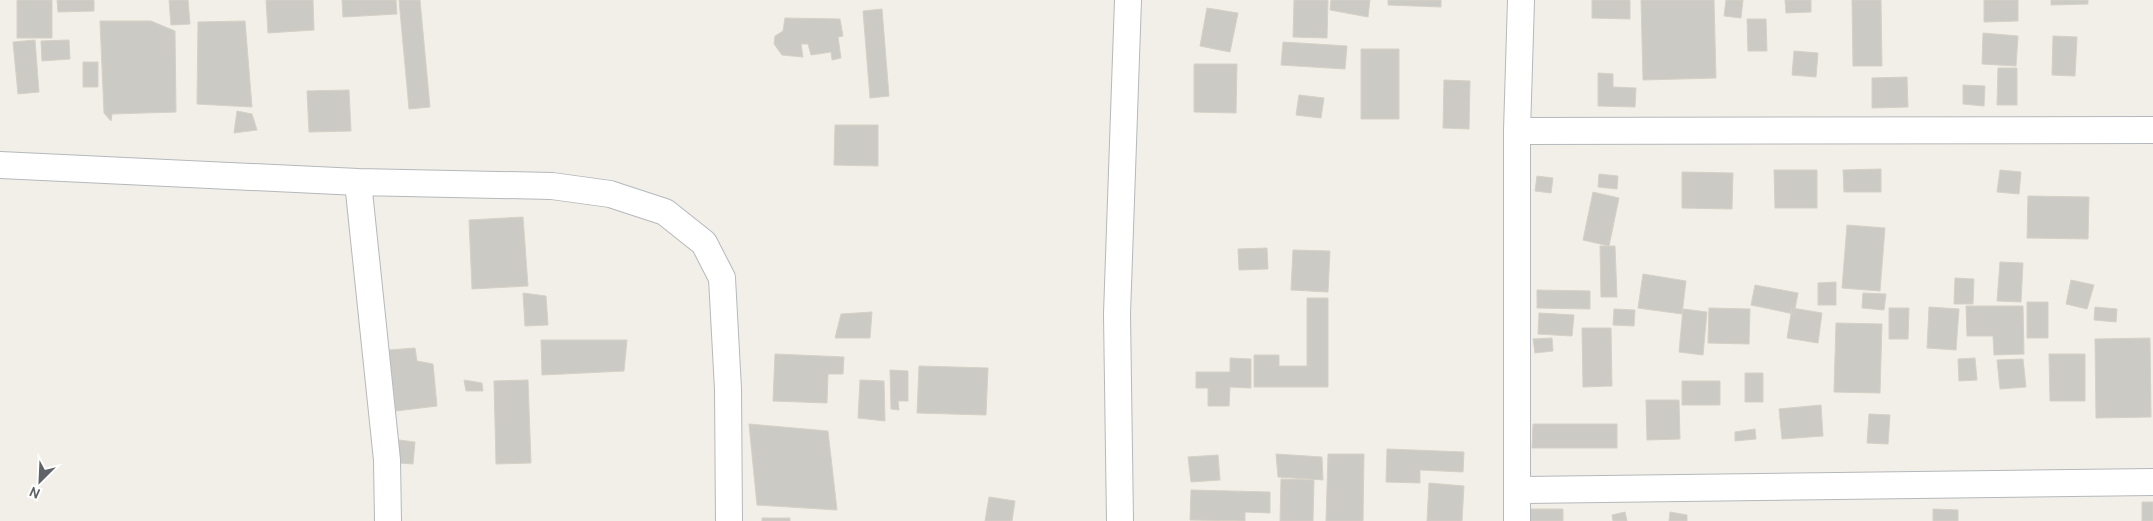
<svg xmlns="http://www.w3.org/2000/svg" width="2153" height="521" viewBox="0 0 2153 521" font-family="Cabin,sans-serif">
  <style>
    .building { fill: #cccac5; stroke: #d6d1c6 }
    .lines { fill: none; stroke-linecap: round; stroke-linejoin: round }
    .minor-casing { stroke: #b5b8bc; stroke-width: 28 }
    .minor { stroke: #fff; stroke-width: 26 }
  </style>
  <rect width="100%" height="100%" fill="#f1efe8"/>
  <!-- building -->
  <path class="building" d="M17,0h35v38h-35z
    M57,0h37v11l-36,1z
    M169,0h19l2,24 -19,1z
    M266,0h47l1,30 -46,3z
    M342,0h54l1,14 -54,3z
    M399,0h21l10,107 -21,2z
    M1294,0h34l-1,38 -34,-1z
    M1331,0h39l-2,17 -38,-7z
    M1388,0h53v7l-53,-2z
    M1592,0h38v19l-38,-1z
    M1641,0h73l2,78 -73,2z
    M1726,0h17l-2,18 -17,-2z
    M1785,0h26v12l-25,1z
    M1852,0h29l1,66h-29z
    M1984,0h34v21l-34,1z
    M2051,0h37v4l-37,1z
    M1207,8l31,5 -8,39 -30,-6z
    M882,9l7,87 -19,2 -7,-87z
    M785,18l55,1 3,17 -5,1 3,21 -9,2 -1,-8 -20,3 -3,-11h-7l2,13 -21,-2 -8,-11 1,-8 8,-5z
    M1747,19h19l1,32h-19z
    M100,21h51l24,10 1,81 -64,2 -1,7 -7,-8z
    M245,21l7,86 -55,-3 1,-82z
    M1983,33l35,3 -2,30 -34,-2z
    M2053,36l24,1 -2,39 -23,-1z
    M35,40l4,52 -21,2 -5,-52z
    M69,40l1,19 -28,2 -1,-20z
    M1283,42l64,4 -2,23 -64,-4z
    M1361,49h38v70h-38z
    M1794,51l24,2 -2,24 -24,-2z
    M83,62h15v25h-15z
    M1194,64h43l-1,49 -42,-1z
    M1998,68h19v37h-20z
    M1598,73l15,1v13l23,1 -1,19 -37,-1z
    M1907,77l1,30 -36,1v-30z
    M1444,80l26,1 -1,48 -26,-1z
    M1963,85l22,1 -1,20 -21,-2z
    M349,90l2,41 -42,1 -2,-41z
    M1299,95l25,3 -3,20 -25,-3z
    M237,111l15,3 5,16 -23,3z
    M835,125h43v41l-44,-1z
    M1881,169v23h-37l-1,-22z
    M1774,170h43v38h-42z
    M2000,170l21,2 -2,22 -22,-2z
    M1682,172l51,1 -1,36 -50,-1z
    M1599,174l19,2 -1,13 -19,-2z
    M1537,176l16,2 -2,15 -16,-2z
    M1593,192l26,6 -10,48 -26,-6z
    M2028,196l61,1 -1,42 -61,-1z
    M523,217l5,69 -56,3 -3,-69z
    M1847,225l38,3 -5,63 -38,-3z
    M1600,246h15l2,51h-16z
    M1267,248l1,21 -29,1 -1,-21z
    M1293,250l37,1 -2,41 -37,-2z
    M2000,262l23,1 -2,39 -24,-1z
    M1643,274l43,7 -4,33 -44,-6z
    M1955,278l19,1 -1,25h-19z
    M2071,280l23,5 -7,24 -21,-5z
    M1836,282v23h-18v-22z
    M1755,285l43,8 -4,21 -43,-9z
    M1537,290l53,1v18l-53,-1z
    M523,293l23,3 2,29 -23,1z
    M1863,293l23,1 -2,16 -22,-2z
    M1307,298h21v89h-74v-32h25v11h28z
    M2027,302h21v36h-21z
    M1966,306h57l1,48 -30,1 -1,-19h-26z
    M1929,307l30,2 -3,41 -29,-2z
    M2095,307l22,2 -1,13 -22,-2z
    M1709,308l41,1 -1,35 -41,-1z
    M1792,308l30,5 -4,30 -31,-5z
    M1889,308h20l-1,31h-19z
    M1614,309l21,1 -1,16 -21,-1z
    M1683,309l24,3 -4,43 -24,-3z
    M872,312l-2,26h-35l6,-24z
    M1539,313l35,2 -2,21 -34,-2z
    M1836,323l46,1 -2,69 -46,-1z
    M1582,328h29l1,58 -29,1z
    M1552,338l1,13 -18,2 -2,-14z
    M2150,338l1,79 -55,1 -1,-79z
    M541,340h86l-3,31 -82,4z
    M415,348l2,13 16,3 4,42 -41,5 -7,-61z
    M775,354l69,3 -1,17h-15l-1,29 -54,-2z
    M2049,354h36v47h-35z
    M1230,358l21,1v29l-21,-1 -1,19h-21v-18h-12v-16h34z
    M1975,358l2,22 -18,1 -1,-22z
    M2023,359l3,28 -26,2 -3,-29z
    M919,366l69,2 -2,47 -69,-2z
    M890,370l18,1v30h-10l1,9 -8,-1z
    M1745,373h18v29h-18z
    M464,380l18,3 1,8h-17z
    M528,380l3,83 -35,1 -2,-83z
    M860,380l24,1 1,40 -27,-3z
    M1682,381h38v24h-38z
    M1646,400h33l1,39 -33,1z
    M1821,405l2,31 -41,3 -3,-30z
    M1869,414l21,1 -2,29 -21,-1z
    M749,424l79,7 9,79 -80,-5z
    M1533,424h84v24h-85z
    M1755,429l1,10 -21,2v-9z
    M399,440l16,2 -2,22 -14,-1z
    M1387,449l77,3 -1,20 -43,-2v13l-34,-1z
    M1276,454l46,3 1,23 -45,-3z
    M1328,454h36l-1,67h-37z
    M1218,455l2,25 -29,2 -3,-25z
    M1281,479l33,1 -1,41h-33z
    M1429,483l35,3 -2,35h-35z
    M1191,490l79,2v21l-25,-1v9l-55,-1z
    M989,497l26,4 -3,20h-27z
    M2142,502h11v19h-11z
    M1528,509h35v12h-35z
    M1933,509l25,1v11h-25z
    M1625,512l2,9h-14l-1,-6z
    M1670,512l17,3v6h-18z
    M762,518h28v3h-28z"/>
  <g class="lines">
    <!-- minor casing -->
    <g class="minor-casing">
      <path id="minor" d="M1517,131l636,-1
        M0,165l358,17 194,4 58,8 55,18 39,31 18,35 6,111 1,132
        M358,182l29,278 1,61
        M1517,490l636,-8
        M1120,521l-3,-207 11,-314
        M1517,521v-390l4,-131"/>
    </g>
    <!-- minor -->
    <use href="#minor" class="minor"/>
  </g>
  <!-- north arrow -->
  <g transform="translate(40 481) rotate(204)" stroke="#ffffff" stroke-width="4" paint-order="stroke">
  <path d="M0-4L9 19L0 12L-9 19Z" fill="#5f6368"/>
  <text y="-8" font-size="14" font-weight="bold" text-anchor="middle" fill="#5f6368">N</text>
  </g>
</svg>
